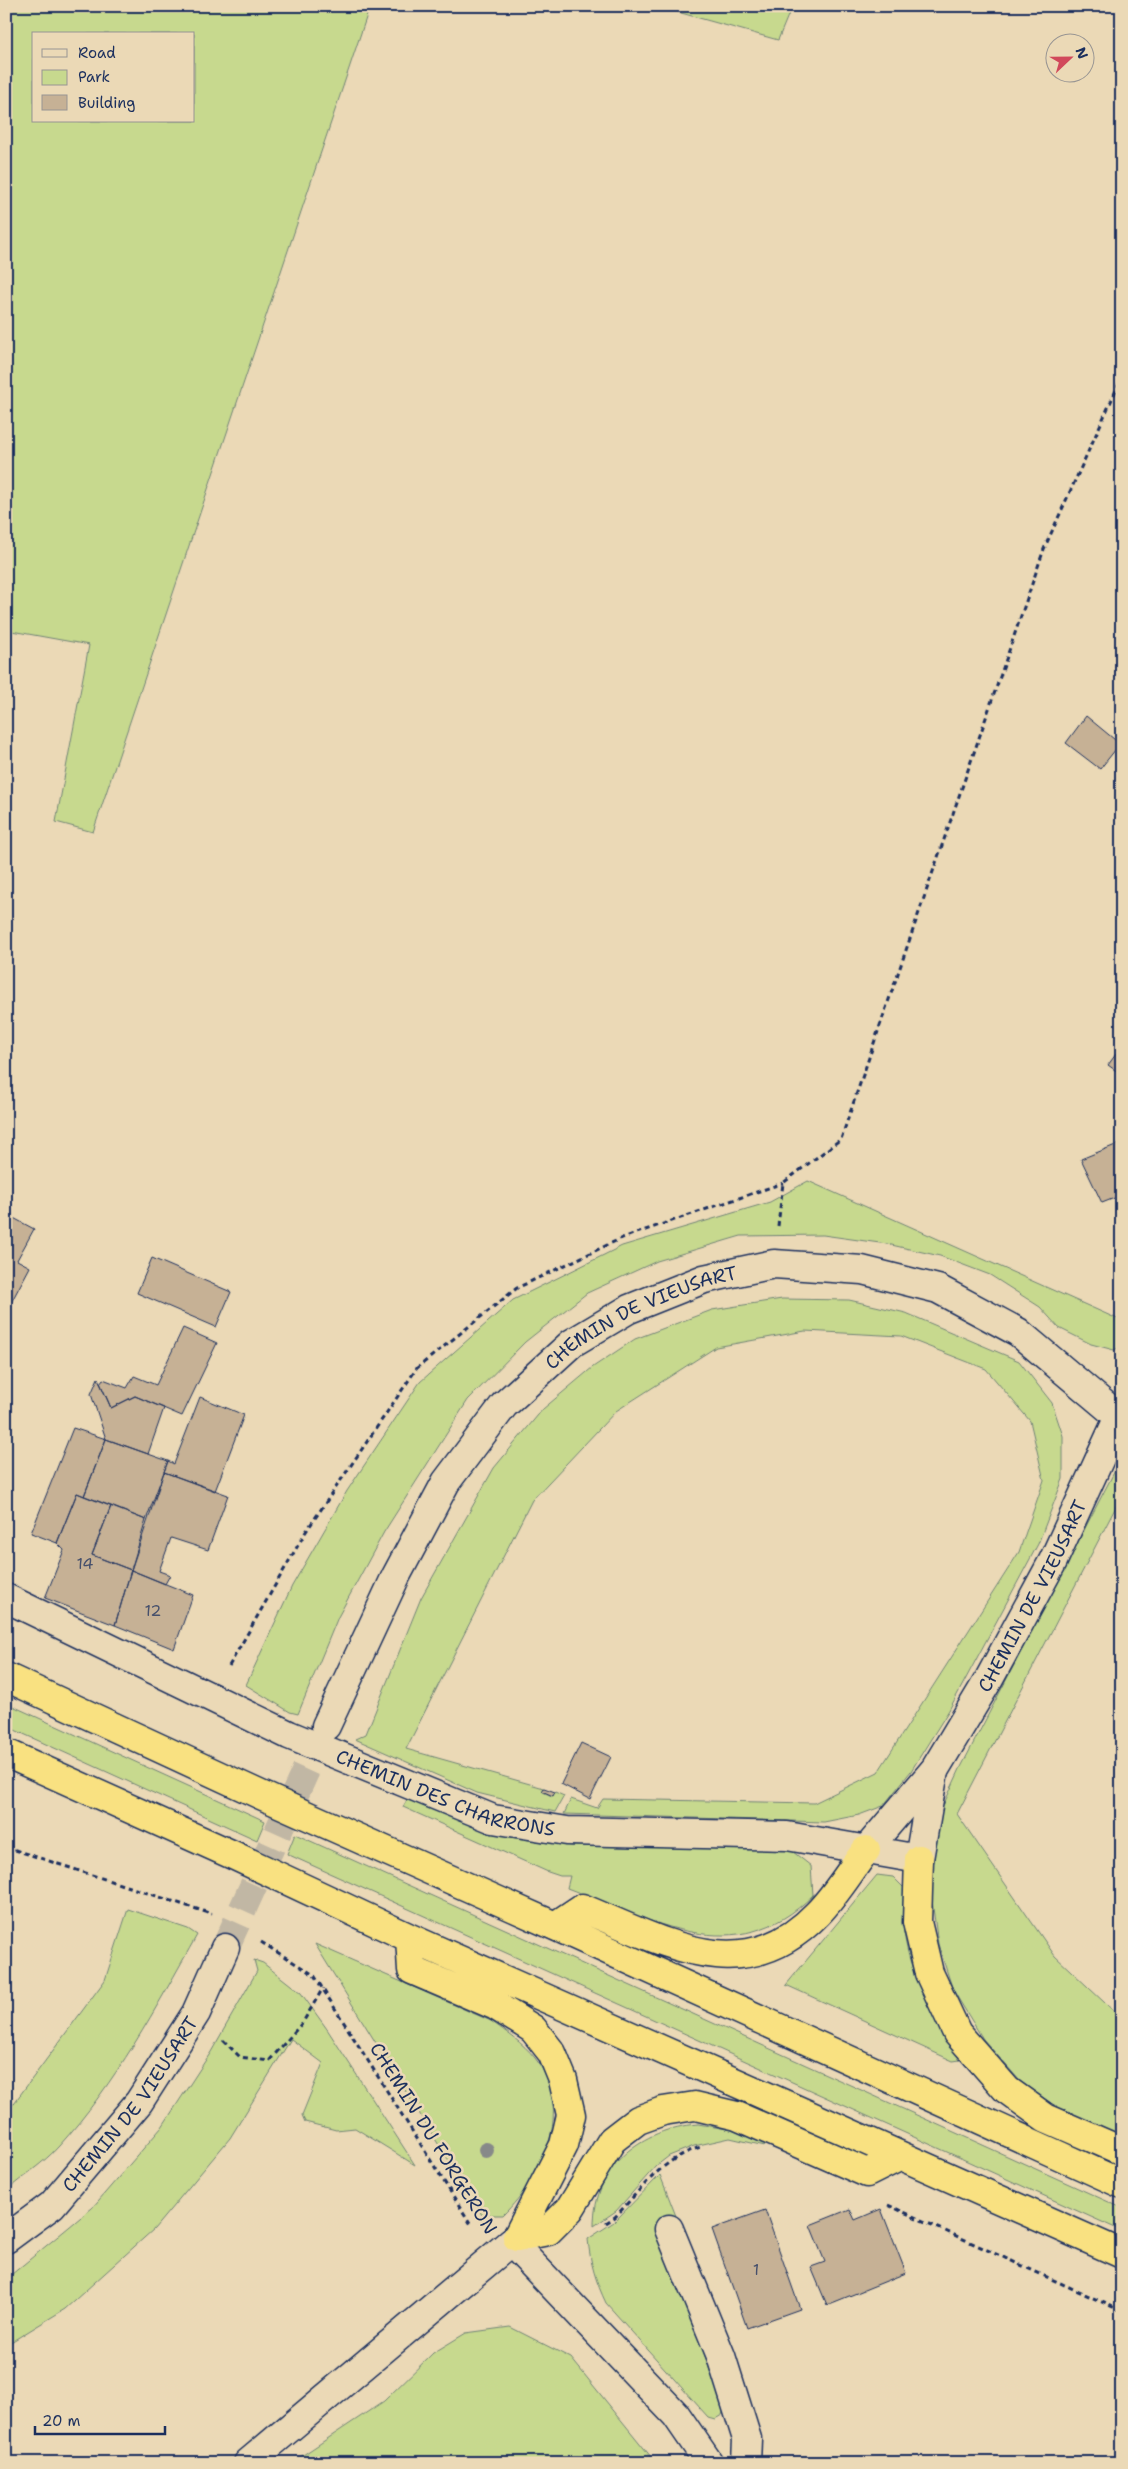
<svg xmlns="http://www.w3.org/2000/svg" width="1128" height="2469" viewBox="0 0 1128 2469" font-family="'Shantell Sans',sans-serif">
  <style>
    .green { fill: #c7d98e; stroke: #718476; fill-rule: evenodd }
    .building { fill: #c6b195; stroke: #1b2f5e }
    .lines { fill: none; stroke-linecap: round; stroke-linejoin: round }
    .secondary-tunnel { stroke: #c1b7a4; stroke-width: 28; stroke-dasharray: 28 14; stroke-linecap: butt }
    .street-casing { stroke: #1b2f5e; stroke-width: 31 }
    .secondary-casing { stroke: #1b2f5e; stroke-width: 31 }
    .highway-casing { stroke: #1b2f5e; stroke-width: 31 }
    .path { stroke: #1b2f5e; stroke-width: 3; stroke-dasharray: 5 4; stroke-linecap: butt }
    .street { stroke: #ebd9b6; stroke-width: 28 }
    .secondary { stroke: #ebd9b6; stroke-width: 28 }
    .highway { stroke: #f9e181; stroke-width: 28 }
    .tree { fill: #878989 }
    .labels { text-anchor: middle; stroke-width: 5; stroke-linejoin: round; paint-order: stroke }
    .number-label { font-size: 16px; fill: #46506c }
    .street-label { font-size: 19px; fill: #1b2f5e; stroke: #ebd9b6 }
  </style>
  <rect width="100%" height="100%" fill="#ebd9b6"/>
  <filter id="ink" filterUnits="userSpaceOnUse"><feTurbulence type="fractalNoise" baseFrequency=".02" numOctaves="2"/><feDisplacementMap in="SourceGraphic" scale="10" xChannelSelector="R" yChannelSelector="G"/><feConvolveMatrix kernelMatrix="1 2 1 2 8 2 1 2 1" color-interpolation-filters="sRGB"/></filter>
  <g filter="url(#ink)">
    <!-- green -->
    <path class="green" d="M6,6h364l-277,826 -37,-10 33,-177 -83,-15zM34,34h160v87h-160z
      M656,6h136l-14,34z
      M808,1181l314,140v25l-8,4 -23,-6 -32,-16 -19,-21 -50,-32 -50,-19 -53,-12 -64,-9 -82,1 -84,25 -70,32 -62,49 -57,58 -84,132 -46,85 -40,97 -8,-2 -44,-27 46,-99 55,-95 73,-109 93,-82 109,-54 148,-44z
      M782,1299l67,1 57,13 113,48 33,42 11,33v43l-25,65 -89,166 -38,61 -28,35 -24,9 -35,7 -260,-8 7,-15 26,9 6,-9 211,4 64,-31 141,-220 25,-72 -14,-59 -44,-52 -85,-33 -96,-5 -89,16 -100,64 -84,89 -126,249 138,39 -1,4 9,4 3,-4 9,4 -9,16 -78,-19 -122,-54 11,-5 55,-136 73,-130 49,-59 50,-42 42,-28 77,-29z
      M1122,1457v38l-165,319 98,142 67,63v118l-67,-31 -35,-25 -37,-42 -30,-49 -15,-46 -8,-58 6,-65 24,-52z
      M6,1703l259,118 -8,19 -251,-114z
      M409,1796l100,41 63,9 216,2 23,18 2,29c-77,77 -161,25 -246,-7l3,-12h-10l-12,-4 -145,-65z
      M295,1834l827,374v23l-835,-377z
      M877,1875l16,2 11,11c0,11 -2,23 -1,35 4,51 31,95 57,137l-7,1 -167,-76z
      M128,1909l60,20 9,6c-41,73 -81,148 -138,211 -15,17 -36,30 -53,45v-77l99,-134z
      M315,1944l176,77c15,11 32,22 44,37 40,52 8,118 -32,157h-21z
      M254,1960l9,3 38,30 26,36 88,136 -60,-37 -19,2 -31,-8 -3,-7 21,-52 -32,-24 -61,99 -76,91 -89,80 -59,36v-66l86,-71 70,-81 49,-75 46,-81z
      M698,2124l34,6 35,13 -2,3 -35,-8 -36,8 -25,10 -13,10 -40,45 -22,15c0,-61 47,-97 104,-102z
      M660,2175l16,41 -18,7 66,187 -2,5 -7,4 -7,-2 -102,-114c-10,-21 -16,-40 -18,-64l26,-17z
      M510,2327l61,31 85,105h-365l93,-62 49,-48 33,-20z"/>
    <!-- building -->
    <path class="building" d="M1086,716l34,28 -20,25 -34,-26z
      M1122,1046v29l-14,-10z
      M1122,1138v57l-20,8 -21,-44 37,-15z
      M6,1214l28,15 -17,31 13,7 -23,43z
      M152,1258l79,34 -15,35 -79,-34z
      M183,1328l34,15 -35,73 -47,-20 -24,12 -11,-25 3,-4 24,9 7,-12 22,9z
      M98,1378l13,30 24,-12 29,12 -16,46 -42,-15 -15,-45z
      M200,1397l44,18 -29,76 -51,-19 4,-11 6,3z
      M73,1428l33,11 -22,57 -7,-3 -20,50 -26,-10z
      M106,1439l62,22 -22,59 -62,-24z
      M164,1472l64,23 -20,55 -37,-12 -12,33 11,4 -5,9 -34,-14z
      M77,1493l34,13 -19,49 39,15 -16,55 -70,-27 19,-48 -7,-7z
      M111,1506l35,14 -15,50 -39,-15z
      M131,1570l62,25 -19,54 -59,-24z
      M581,1743l30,14 -21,42 -29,-15z
      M544,1788l11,4 -2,4 -11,-5z
      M850,2209l5,11 26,-11 25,64 -79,32 -16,-38 14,-5 -15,-37z
      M765,2210l35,99 -53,19 -35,-99z"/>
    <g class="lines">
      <!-- secondary-tunnel -->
      <path class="secondary-tunnel" d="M225,1948l101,-222"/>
      <!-- street casing -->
      <g class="street-casing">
        <g id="street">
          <path id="s1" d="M6,1598l283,137 204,84 74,12 220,5 132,23"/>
          <path d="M669,2229l52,127 26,83 -1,24"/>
          <path d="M511,2242l165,173 33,48"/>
        </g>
      </g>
      <!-- secondary casing -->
      <g class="secondary-casing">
        <g id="secondary">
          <path id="s2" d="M326,1726l70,-150 50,-94 58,-77 68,-62 57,-34 75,-30 70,-15 88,6 76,19 80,43 100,84"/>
          <path id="s3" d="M866,1850l69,-81 54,-90 64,-118 69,-151"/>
          <path d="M919,1859l15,-88"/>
          <path id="s4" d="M6,2239l46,-34 87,-103 57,-89 29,-65"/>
          <path d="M248,2463l269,-226"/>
        </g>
      </g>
      <!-- highway casing -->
      <g class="highway-casing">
        <path id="highway" d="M6,1677l255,118 294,131 567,258
          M6,1753l227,102 177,83 712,316
          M919,1859l-2,63 12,51 28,60 50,57 39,28 76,33
          M555,1926l27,-18c81,33 161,83 235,6 19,-19 33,-43 49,-64
          M410,1938l2,32 84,36 37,23 19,24 11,27 8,35 -7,30 -47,92
          M517,2237l31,-6 22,-22 42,-69 26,-20 25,-9 32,-5 42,10 130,57 34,-17"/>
      </g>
      <!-- path -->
      <path class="path" d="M778,1226l5,-43 58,-44 203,-590 78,-172
        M229,1666l76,-133 112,-165 100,-80 105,-50 161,-55
        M6,1847l206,67
        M261,1942l53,33 158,251
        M223,2040l17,17 29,4 34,-39 20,-34
        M888,2205l234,106
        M606,2223l9,-6c26,-28 48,-59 86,-70"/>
      <!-- street -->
      <use href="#street" class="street"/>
      <!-- secondary -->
      <use href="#secondary" class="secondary"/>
      <!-- highway -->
      <use href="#highway" class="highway"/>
    </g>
    <!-- trees -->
    <circle class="tree" cx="486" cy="2150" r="8"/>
  </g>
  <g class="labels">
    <!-- number labels -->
    <g class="number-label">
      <text x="85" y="1569">14</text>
      <text x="153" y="1616">12</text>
      <text x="756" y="2275">1</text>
    </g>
    <!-- street labels -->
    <g class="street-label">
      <text dy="7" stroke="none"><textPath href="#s2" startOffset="534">CHEMIN DE VIEUSART</textPath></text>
      <text dy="7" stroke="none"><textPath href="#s3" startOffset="305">CHEMIN DE VIEUSART</textPath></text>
      <text dy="7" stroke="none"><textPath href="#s1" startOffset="482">CHEMIN DES CHARRONS</textPath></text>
      <text dy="7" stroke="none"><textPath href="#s4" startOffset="185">CHEMIN DE VIEUSART</textPath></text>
      <text transform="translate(434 2138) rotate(58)" y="7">CHEMIN DU FORGERON</text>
    </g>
  </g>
  <!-- margin -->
  <rect width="1128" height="2469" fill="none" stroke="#ebd9b6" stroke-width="25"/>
  <rect x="12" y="12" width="1103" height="2444" fill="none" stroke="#1b2f5e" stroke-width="2" filter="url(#ink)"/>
  <!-- legend -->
  <rect x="32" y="32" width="162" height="90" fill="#ebd9b6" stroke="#989593"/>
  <rect x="42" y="49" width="25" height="8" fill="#ebd9b6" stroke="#989593"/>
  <text x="78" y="58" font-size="15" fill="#1b2f5e">Road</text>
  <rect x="42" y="70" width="25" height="15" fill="#c7d98e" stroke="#989593"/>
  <text x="78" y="82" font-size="15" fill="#1b2f5e">Park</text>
  <rect x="42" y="95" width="25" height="15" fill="#c6b195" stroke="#989593"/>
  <text x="78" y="108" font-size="15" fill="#1b2f5e">Building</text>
  <!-- north arrow -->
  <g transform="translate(1070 58) rotate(68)"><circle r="24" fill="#ebd9b6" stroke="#989593"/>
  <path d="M0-4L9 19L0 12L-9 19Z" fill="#d1495b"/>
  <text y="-8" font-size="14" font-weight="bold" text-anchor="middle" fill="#1b2f5e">N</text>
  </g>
  <!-- scale -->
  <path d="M35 2426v8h130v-8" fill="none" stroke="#1b2f5e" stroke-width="2.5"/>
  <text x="42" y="2426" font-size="15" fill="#1b2f5e" stroke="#ebd9b6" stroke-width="4" paint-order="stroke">20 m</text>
</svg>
